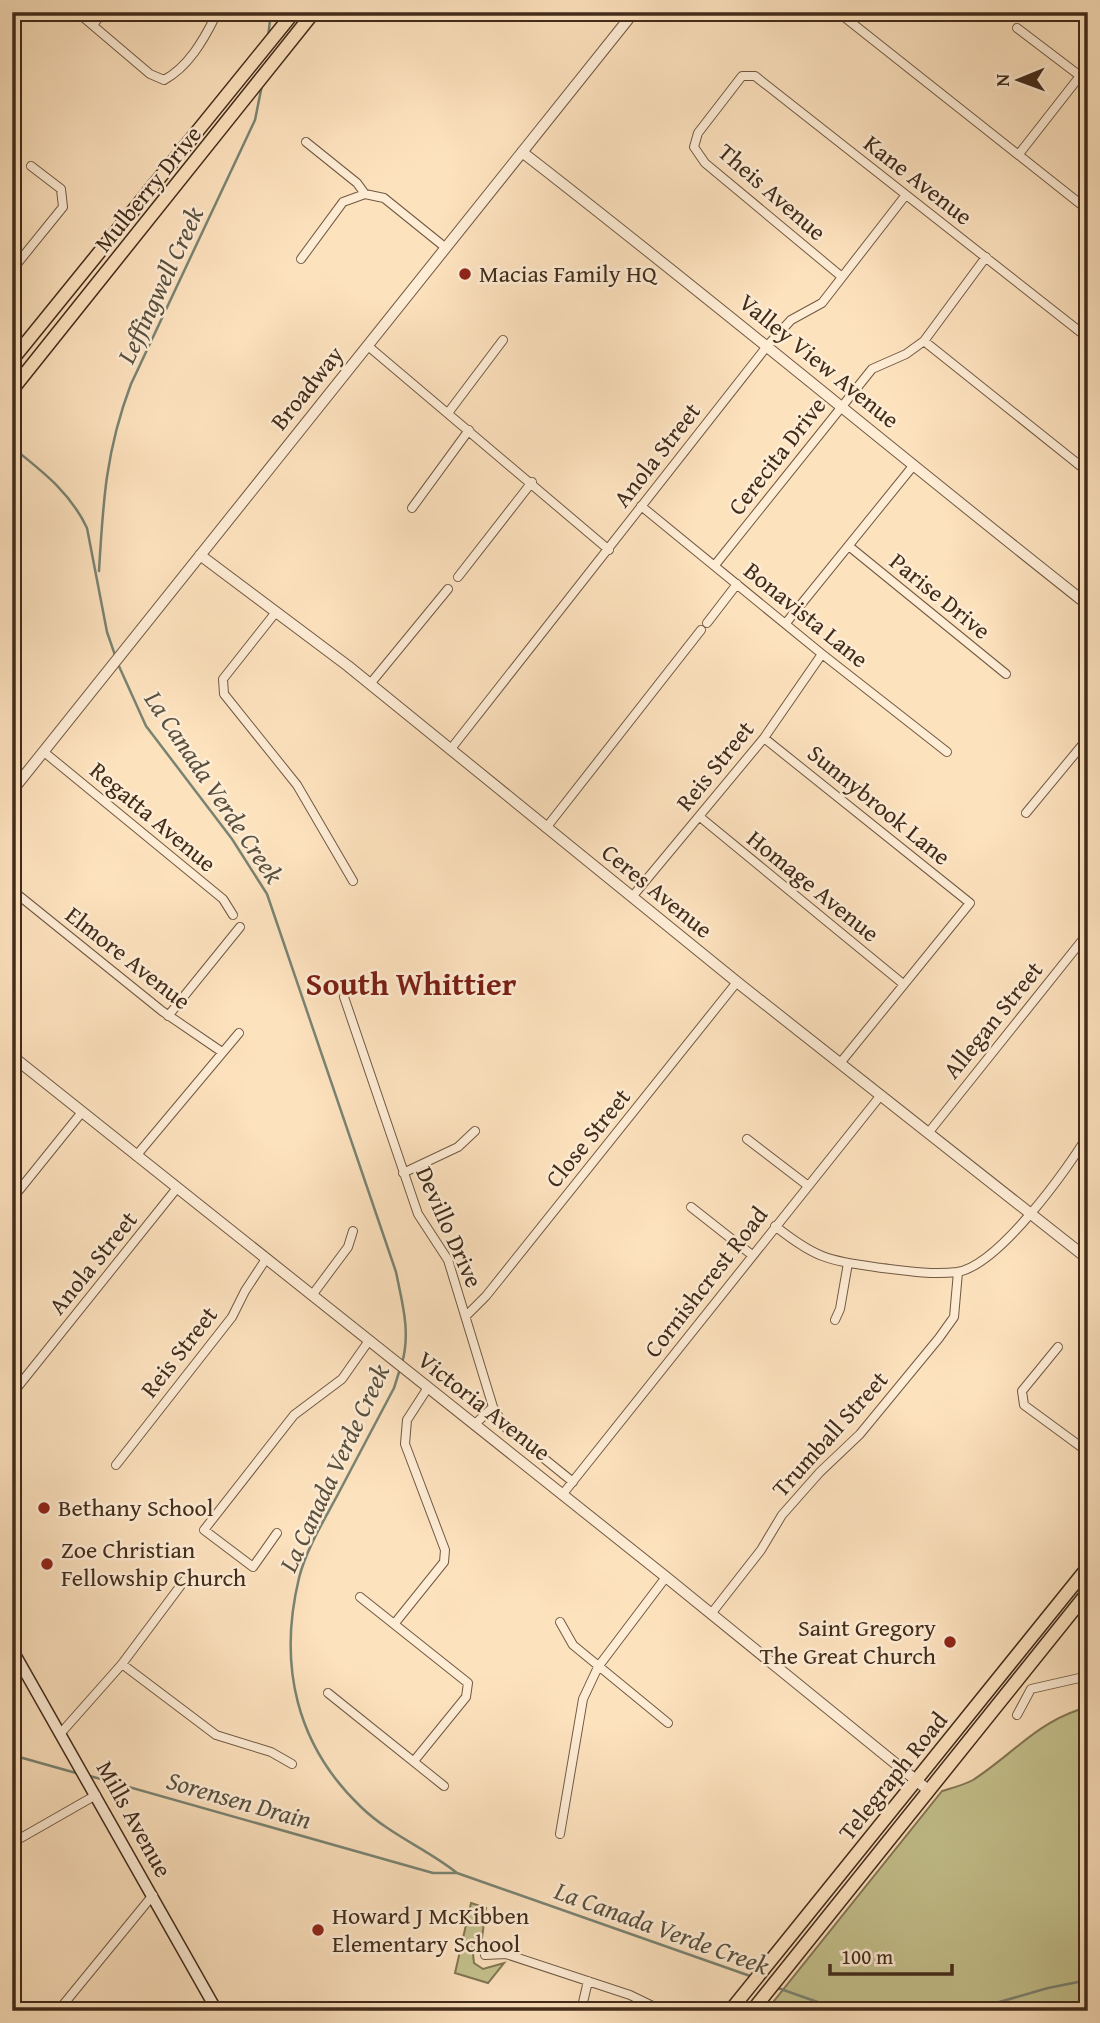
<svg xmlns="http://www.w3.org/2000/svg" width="1100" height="2023" viewBox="0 0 1100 2023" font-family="'Gentium Book Plus',serif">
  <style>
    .green { fill: #c4c28e; stroke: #827654; stroke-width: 2 }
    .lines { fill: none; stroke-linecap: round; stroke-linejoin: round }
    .stream { stroke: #798373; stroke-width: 2.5 }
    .minor-casing { stroke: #705943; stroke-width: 10 }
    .tertiary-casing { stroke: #705943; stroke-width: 12 }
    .secondary-casing { stroke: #412b1a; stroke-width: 13 }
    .primary-casing { stroke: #412b1a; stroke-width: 15 }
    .minor { stroke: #feecd5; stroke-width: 8 }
    .tertiary { stroke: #feecd5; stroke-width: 10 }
    .secondary { stroke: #feecd5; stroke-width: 10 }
    .primary { stroke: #fde2be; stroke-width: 12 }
    .poi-dot { fill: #8f2418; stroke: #feecd5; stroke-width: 2.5 }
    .labels { text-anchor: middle; stroke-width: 5; stroke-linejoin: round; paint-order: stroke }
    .street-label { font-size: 24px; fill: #412b1a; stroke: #feecd5 }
    .poi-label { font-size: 24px; fill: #412b1a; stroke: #feecd5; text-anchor: start }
    .water-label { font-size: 26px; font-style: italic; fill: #58503f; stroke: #feecd5 }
    .district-label { font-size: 32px; font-weight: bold; fill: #7a1f14; stroke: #feecd5 }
  </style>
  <rect width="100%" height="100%" fill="#fde2be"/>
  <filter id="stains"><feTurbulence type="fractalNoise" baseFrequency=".00286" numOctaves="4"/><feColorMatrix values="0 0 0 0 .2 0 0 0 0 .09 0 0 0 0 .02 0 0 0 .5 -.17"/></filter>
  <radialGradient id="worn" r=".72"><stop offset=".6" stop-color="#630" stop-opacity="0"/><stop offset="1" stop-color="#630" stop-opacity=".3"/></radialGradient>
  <!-- green -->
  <path class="green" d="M1078,1710h10v301h-322l176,-220c10,-3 22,-6 31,-11 36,-23 63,-56 105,-70z
    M471,1903l15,5 -5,38 -8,8 1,9 9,6 21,-6 -16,20 -33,-10z"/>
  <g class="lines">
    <!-- stream -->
    <path class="stream" d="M268,37l3,-25
      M12,447c31,25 58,45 75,81l20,104 9,26
      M99,571c4,-70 7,-121 32,-187l124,-264 7,-35
      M118,664l28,62 86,113 35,55 129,378c6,30 15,60 6,91
      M400,1369l-6,19c-19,36 -38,72 -57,108 -14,26 -31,54 -38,82 -21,87 -3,167 62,229 29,28 66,42 96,66l296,104
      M12,1755l64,18
      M90,1776l343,97h24
      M775,1987l68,24
      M968,2011l80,-23 40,-8"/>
    <!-- minor casing -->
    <g class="minor-casing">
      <path id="minor" d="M77,12l73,62 14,6c24,-13 39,-39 51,-63
        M838,12l250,198
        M93,25l10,-13
        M1017,28l71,54
        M306,142l51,41 8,11 19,4 62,50
        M1019,154l61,-78
        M301,259l42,-57 22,-8
        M12,270l51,-63 -2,-18 -30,-23
        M842,277l-137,-114 -11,-16 4,-14 44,-57h13l333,262
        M924,341l164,131
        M368,346l241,204
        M448,413l55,-73
        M641,506l181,148 125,98
        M412,508l57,-78
        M850,547l156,127
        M715,565l157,-196 34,-15 18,-13 62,-84
        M458,577l74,-95
        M12,603l2,2
        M276,612l-53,67 1,15 73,91 56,96
        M707,623l30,-39
        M786,623l127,-157
        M370,684l78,-95
        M764,738l206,165 -129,159
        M450,750l318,-405 23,-25 31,-17 83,-107
        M44,752l179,147 10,16
        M1026,813l62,-75
        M700,817l202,166
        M546,828l155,-198
        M12,890l150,121 60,41
        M632,897l132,-159 58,-84
        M344,997l74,217 30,46 45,147 -19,18
        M168,1016l72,-89
        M929,1132l159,-199
        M747,1139l60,46
        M136,1156l103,-123
        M403,1173l55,-26 17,-16
        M12,1199l70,-87
        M691,1207l61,48
        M775,1226c43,34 53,34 107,42 24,3 50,7 75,4 41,-6 110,-102 131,-137
        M313,1294l35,-47 5,-16
        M466,1316l20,-20 251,-314
        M835,1320l5,-11 8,-46
        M1058,1347l-36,44 2,14 64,47
        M12,1394l165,-206
        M493,1407l12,20 68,55
        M116,1465l116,-148 13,-26 21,-32
        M562,1495l319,-400
        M277,1533l-24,34 -49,-37 90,-115 48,-36 26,-37
        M360,1597l108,86 -2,14 -52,64
        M711,1614l50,-64 21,-35 38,-43 40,-38 79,-96 15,-21 4,-45
        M560,1622l13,23 95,78
        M395,1623l49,-61 1,-12 -40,-106 2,-24 20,-31
        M1085,1623l3,2
        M122,1664l94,71 55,17 21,12
        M328,1693l116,93
        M1017,1715l14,-26 57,-13
        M60,1734l62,-70 62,-83
        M560,1834l23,-135 15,-32 68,-90
        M12,1843l84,-48
        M485,1955l21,-1 124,41 33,16
        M58,2011l95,-116
        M581,2011l7,-30"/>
    </g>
    <!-- tertiary casing -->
    <g class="tertiary-casing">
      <path id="tertiary" d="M522,152c191,148 376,303 566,453
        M200,555l148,111 389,316 351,277
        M12,791l622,-779
        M12,1056l654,521 262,213"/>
    </g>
    <!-- secondary casing -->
    <g class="secondary-casing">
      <path id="secondary" d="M12,1649l205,362"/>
    </g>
    <!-- primary casing -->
    <g class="primary-casing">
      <path id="primary" d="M12,360l282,-348
        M12,390l302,-378
        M730,2011l358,-444
        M752,2011l336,-419"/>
    </g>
    <!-- minor -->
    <use href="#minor" class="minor"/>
    <!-- tertiary -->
    <use href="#tertiary" class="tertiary"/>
    <!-- secondary -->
    <use href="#secondary" class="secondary"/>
    <!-- primary -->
    <use href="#primary" class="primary"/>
  </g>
  <!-- markers -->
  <g class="poi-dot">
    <circle cx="465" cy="274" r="7"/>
    <circle cx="44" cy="1508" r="7"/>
    <circle cx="47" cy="1564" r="7"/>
    <circle cx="950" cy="1642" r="7"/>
    <circle cx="318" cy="1930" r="7"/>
  </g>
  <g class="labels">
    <!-- street labels -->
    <g class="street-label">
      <text transform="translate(918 180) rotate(38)" y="8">Kane Avenue</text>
      <text transform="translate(148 189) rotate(-51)" y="8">Mulberry Drive</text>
      <text transform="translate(772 192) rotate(41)" y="8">Theis Avenue</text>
      <text transform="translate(819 361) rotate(39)" y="8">Valley View Avenue</text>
      <text transform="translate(307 388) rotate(-51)" y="8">Broadway</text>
      <text transform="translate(657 455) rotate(-52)" y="8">Anola Street</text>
      <text transform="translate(777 456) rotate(-52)" y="8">Cerecita Drive</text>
      <text transform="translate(940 596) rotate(39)" y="8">Parise Drive</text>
      <text transform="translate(806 615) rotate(39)" y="8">Bonavista Lane</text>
      <text transform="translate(715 766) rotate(-51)" y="8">Reis Street</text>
      <text transform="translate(879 805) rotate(39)" y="8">Sunnybrook Lane</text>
      <text transform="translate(153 817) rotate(40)" y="8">Regatta Avenue</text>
      <text transform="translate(813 886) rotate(39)" y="8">Homage Avenue</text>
      <text transform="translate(657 891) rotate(39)" y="8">Ceres Avenue</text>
      <text transform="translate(128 958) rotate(38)" y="8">Elmore Avenue</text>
      <text transform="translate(993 1020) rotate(-51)" y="8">Allegan Street</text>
      <text transform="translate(588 1138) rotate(-51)" y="8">Close Street</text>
      <text transform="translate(449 1227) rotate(66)" y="8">Devillo Drive</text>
      <text transform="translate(93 1263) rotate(-51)" y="8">Anola Street</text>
      <text transform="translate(706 1282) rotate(-52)" y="8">Cornishcrest Road</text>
      <text transform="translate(179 1352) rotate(-52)" y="8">Reis Street</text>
      <text transform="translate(484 1406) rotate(38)" y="8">Victoria Avenue</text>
      <text transform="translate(830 1434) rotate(-48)" y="8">Trumball Street</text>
      <text transform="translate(893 1776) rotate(-51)" y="8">Telegraph Road</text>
      <text transform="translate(134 1819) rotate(61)" y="8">Mills Avenue</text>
    </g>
    <!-- poi labels -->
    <g class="poi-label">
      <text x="479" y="282">Macias Family HQ</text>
      <text x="58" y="1516">Bethany School</text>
      <text x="61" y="1558">Zoe Christian<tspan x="61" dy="28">Fellowship Church</tspan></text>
      <text x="936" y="1636" text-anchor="end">Saint Gregory<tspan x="936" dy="28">The Great Church</tspan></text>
      <text x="332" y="1924">Howard J McKibben<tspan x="332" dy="28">Elementary School</tspan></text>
    </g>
    <!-- water labels -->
    <g class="water-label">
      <text transform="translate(160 285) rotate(-65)" y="9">Leffingwell Creek</text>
      <text transform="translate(214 787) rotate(56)" y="9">La Canada Verde Creek</text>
      <text transform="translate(334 1468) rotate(-65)" y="9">La Canada Verde Creek</text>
      <text transform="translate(239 1800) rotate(16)" y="9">Sorensen Drain</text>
      <text transform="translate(662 1928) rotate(20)" y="9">La Canada Verde Creek</text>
    </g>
    <!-- district labels -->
    <g class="district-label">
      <text x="411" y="995">South Whittier</text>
    </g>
  </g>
  <!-- margin -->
  <rect width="1100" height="2023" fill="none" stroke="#fde2be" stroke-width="42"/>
  <rect x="14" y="14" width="1072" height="1995" fill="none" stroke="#412b1a" stroke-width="3.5"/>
  <rect x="21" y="21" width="1058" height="1981" fill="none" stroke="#412b1a" stroke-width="2"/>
  <!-- north arrow -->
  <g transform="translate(1019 80) rotate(269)" stroke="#feecd5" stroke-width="5" paint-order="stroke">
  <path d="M0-5L12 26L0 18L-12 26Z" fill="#412b1a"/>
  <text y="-10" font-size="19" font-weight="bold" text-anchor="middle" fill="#412b1a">N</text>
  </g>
  <!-- scale -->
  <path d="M830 1964v10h122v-10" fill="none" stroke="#412b1a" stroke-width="3.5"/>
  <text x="841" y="1964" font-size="21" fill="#412b1a" stroke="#feecd5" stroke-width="5" paint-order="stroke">100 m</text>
  <rect width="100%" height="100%" filter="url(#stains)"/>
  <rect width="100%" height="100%" fill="url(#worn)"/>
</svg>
